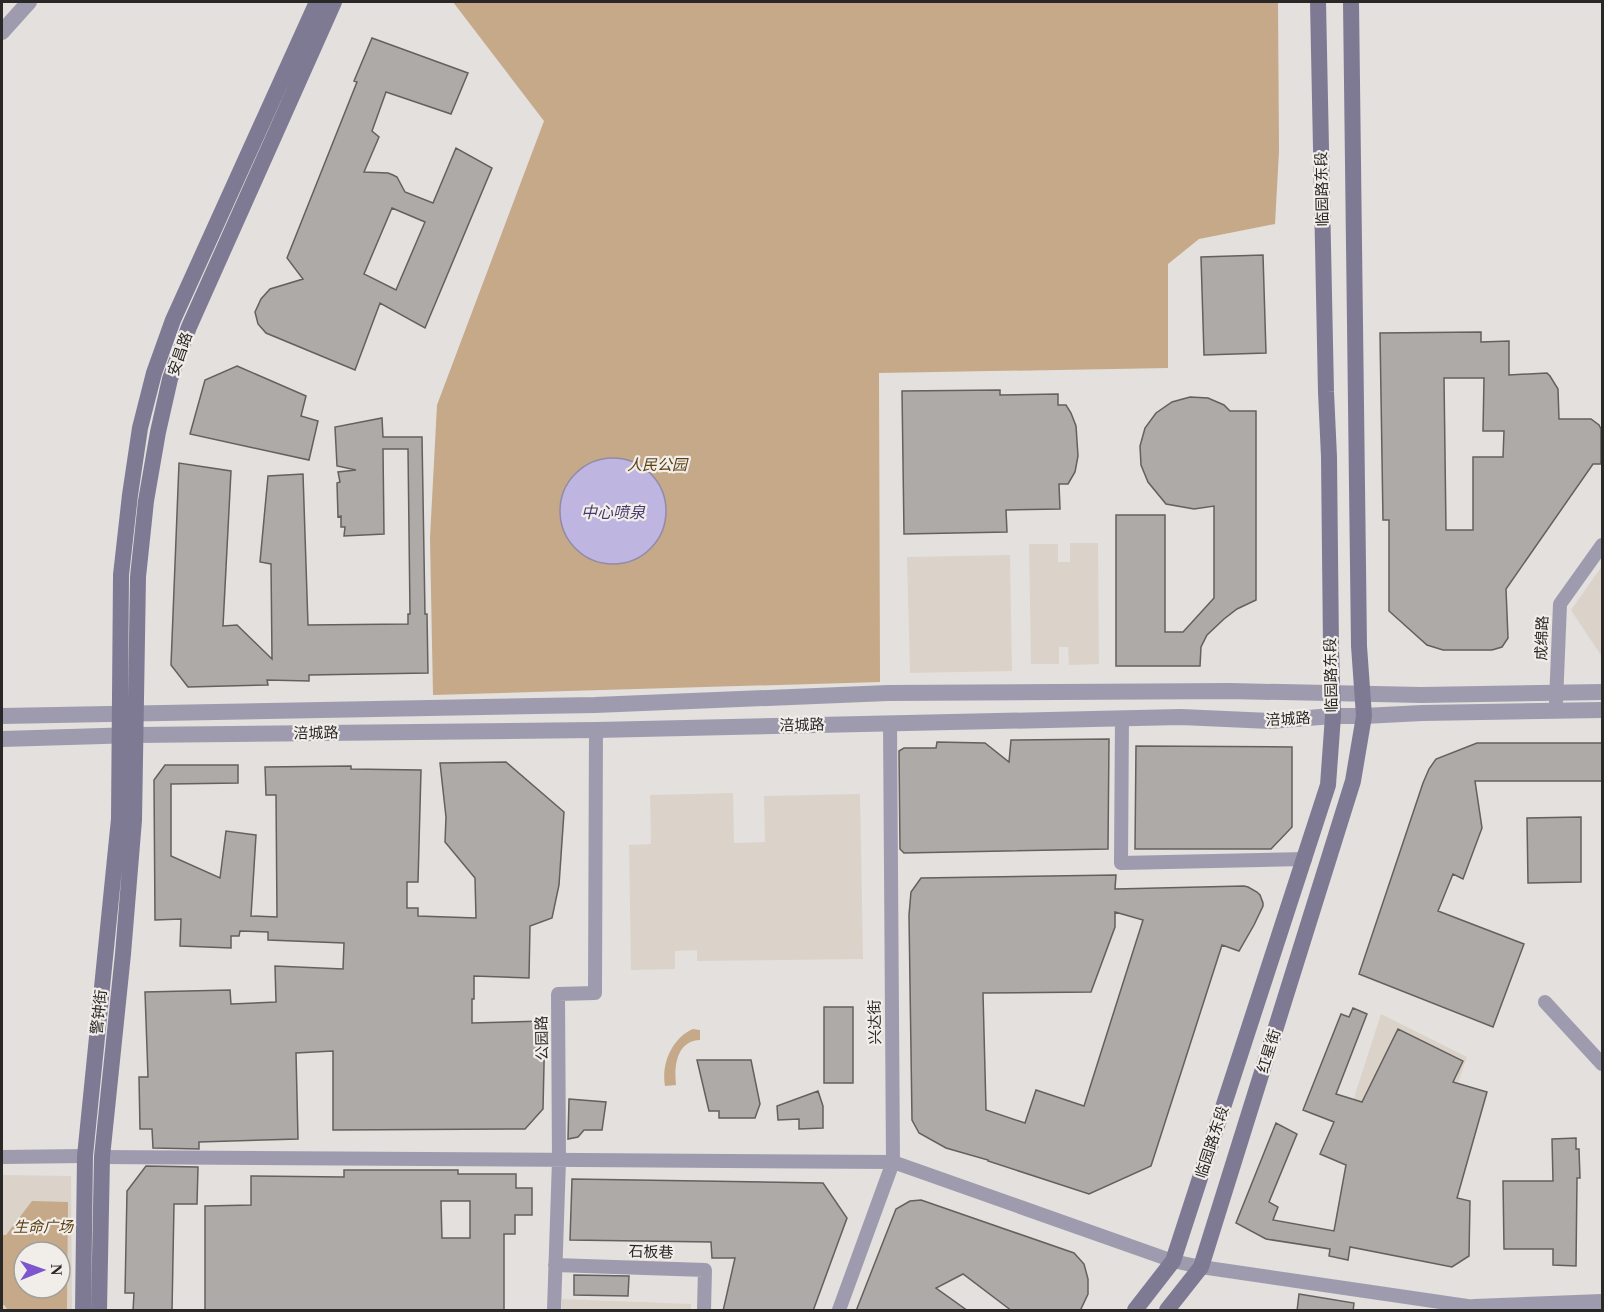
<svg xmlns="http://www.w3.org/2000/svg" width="1604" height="1312" viewBox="0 0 1604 1312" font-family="'Times New Roman','Noto Sans SC',serif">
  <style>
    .built { fill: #dbd3c9; fill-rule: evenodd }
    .green { fill: #c5a988; fill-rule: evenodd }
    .water { fill: #beb5e0; stroke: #928ba8; stroke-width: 1.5 }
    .building { fill: #adaaa7; stroke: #63605d; stroke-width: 1.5; fill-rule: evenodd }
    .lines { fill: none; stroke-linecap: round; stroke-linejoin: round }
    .minor { stroke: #9f9bae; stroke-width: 14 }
    .tertiary { stroke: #9f9bae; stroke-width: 16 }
    .secondary { stroke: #7f7a94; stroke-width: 16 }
    .labels { text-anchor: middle; stroke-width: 4.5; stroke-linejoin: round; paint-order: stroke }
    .street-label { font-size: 15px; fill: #2a2827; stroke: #f1eeea }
    .park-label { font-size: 15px; font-style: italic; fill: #5d3e13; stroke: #f1eeea }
    .water-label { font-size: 16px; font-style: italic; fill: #49396f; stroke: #f1eeea }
  </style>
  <rect width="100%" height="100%" fill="#e3e0dd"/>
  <!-- built -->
  <path class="built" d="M1070,543h28l1,121 -30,1 -1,-18h-9v17h-28l-2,-120h29v18h12z
    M1010,555l2,116 -102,2 -3,-116z
    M1602,566v91l-31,-47z
    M733,793l1,50 31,-1 -1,-46 96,-2 3,165 -166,2v-11l-22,1v18l-44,1 -2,-125 22,-1 -1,-49z
    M1381,1014l86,43 -38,113 -89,-29z
    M2,1175l69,1 1,134h-70zM24,1252h36v36h-36z
    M562,1299l129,5v6h-129z"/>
  <!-- green -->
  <path class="green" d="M453,2h825l1,149 -4,73 -76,15 -31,25v104l-289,5 1,309 -447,13 -3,-157 7,-133 107,-284z
    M693,1029l7,1v10c-24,1 -26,27 -24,45l-11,1c-4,-22 7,-48 28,-57z
    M32,1201l36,1 -1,108h-59l-4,-5h-2v-70h4zM24,1252h36v36h-36z"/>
  <!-- water -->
  <path class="water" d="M560 511a53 53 0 1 1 106 0a53 53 0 1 1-106 0Z"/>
  <!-- building -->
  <path class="building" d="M372,38l96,35 -17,41 -65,-22 -14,39 7,6 -15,35 24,1 5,2 4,2 8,15 28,11 23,-55 36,20 -67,160 -45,-25 -25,67 -89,-37 -8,-9 -3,-12 6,-13 9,-10 33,-10 -16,-21 70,-176 -3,-1zM392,208l33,14 -29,68 -32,-16z
    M1263,255l3,98 -62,2 -3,-98z
    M1481,332v10l28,-1v34l38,-2 3,3 8,13 1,30h32l8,6 2,4v35h-8l-87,125 2,49 -6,9 -10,3h-49l-16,-5 -38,-34v-91h-6l-3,-187zM1444,378h40l-1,53h21l-1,26h-30v73h-27z
    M237,366l69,30 -5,20 17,5 -9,39 -119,-26 15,-54z
    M1000,390v5l58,-1v11h8l5,8 5,13 2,30 -3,16 -7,12h-9l1,25 -54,1 1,22 -103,2 -2,-143z
    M1190,397l18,1 16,7 6,6h26v189l-19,9 -13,10 -17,16 -6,12 -1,19h-84v-151h49v117h18l31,-34v-92l-20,3 -28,-5 -18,-22 -7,-17 -1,-19 5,-18 11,-15 16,-11z
    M382,418l1,19h39l3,177h2l1,59 -119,2v6l-42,-1 1,5 -80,2 -17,-22 8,-202 52,8 -8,155 14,-1 35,34 -1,-95 -11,-2 8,-86 35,-2 5,151 100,-1v-10h2l-2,-165h-25l1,85 -40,2 1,-9h-4v-11l-3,1 -1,-34 3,-1 -2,-10 18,-2 -19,-4 -2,-39z
    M1109,739l-1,110 -204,4 -4,-4 -1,-98 5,-3h32l1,-6 48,1 24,19 2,-22z
    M1477,743h125v38h-127l7,47 -19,51 -10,-5 -15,37 86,33 -31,83 -134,-53 64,-191 6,-14 7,-10z
    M1136,746l156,1v80l-21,22h-136z
    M506,762l58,50 -5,73 -7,33 -22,8 -1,52 -55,-2v23h-2v24l73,-2 -2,88 -18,20 -192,1v-79l-37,2 2,86 -99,3v7l-46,-1 -1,-19h-12l-1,-52h9l-3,-85 85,-2 1,14 45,-2 -1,-36 68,3 1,-26 -76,-3v-8l-28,-1 -1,5h-8v12l-51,-2 1,-27 -26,1 -1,-140 11,-15h73v18l-67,1v72l49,22 6,-47 30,4 -5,81 26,1 -1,-122h-10l-1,-28 86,-1v3l70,1 -3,112h-11v26h11v8l58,2 -1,-40 -30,-36 1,-25 -6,-54z
    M1581,817v65l-53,1 -1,-65z
    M1116,875l-1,14 129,-3 4,1 9,5 3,3 3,8v3l-9,19 -15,26 -17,-6 -71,221 -62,28 -101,-33v-1l-42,-12 -27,-15 -7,-13 -3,-205 2,-23 10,-14zM1115,912l28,8 -59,186 -48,-16 -11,33 -39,-13 -3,-117 108,-1 24,-65z
    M824,1007h29v76h-29z
    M1353,1008l14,6 -31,80 26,8 36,-73 65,32 -10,21 34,10 -30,106 13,3 -1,55 -17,11 -102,-20 -2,13 -19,-4 1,-7 -64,-10 -30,-16 40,-100 21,11 -28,68 9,5 -5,13 61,11 12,-66 -26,-11 14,-32 -31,-12 38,-96 8,3z
    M697,1060h54l9,44 -5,14h-36v-7h-10z
    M818,1091l5,15v22l-24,1v-10l-21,1 -1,-14z
    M569,1099l37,3 -4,28h-18l-6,7 -10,2z
    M1576,1138v11h3l1,29h-3l-1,88 -23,-1v-16h-49l-1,-68h50l-1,-42z
    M146,1166l52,1 -1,37h-23l-2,107h-39l1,-18h-9l2,-102z
    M344,1170h114v4h58v14h16v27h-17v19h-11v77h-299v-105l46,-1v-29l93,1zM441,1201h29v37h-28z
    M572,1179l251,4 24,35 -34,93h-90l12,-53h-23l-1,-16 -141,-2z
    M921,1200l153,53 10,11 4,15v15l-8,17h-68l-49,-37 -27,14 32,23h-112l40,-102 14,-8z
    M574,1275l55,1 -1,20 -54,-1z
    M1299,1294l55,9 -1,8h-56z"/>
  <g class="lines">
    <!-- minor -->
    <path class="minor" d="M1556,702l4,-98 42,-59
      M1122,718l-1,145 184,-4
      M1545,1002l57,62
      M2,1157l83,-1
      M102,1157l791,5 280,99 28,6 273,40
      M555,1265l150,5 -1,40
      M554,1310l5,-150 -1,-166 37,-1 1,-263
      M839,1310l54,-148 -3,-439"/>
    <!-- tertiary -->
    <path class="tertiary" d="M2,32l27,-30
      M2,716l593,-11 293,-12 342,-2 191,4 181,-3
      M2,739l134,-4 460,-5 585,-13 89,4 63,-5h31l58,-3 180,-3
      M1474,1307l128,-5"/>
    <!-- secondary -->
    <path class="secondary" d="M83,1310l2,-154 34,-337 2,-244 9,-80 10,-67 14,-55 19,-53 144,-318
      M99,1310l3,-153 21,-203 11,-134 4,-243 8,-76 12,-69 12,-53 19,-52 145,-325
      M1135,1310l38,-49 155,-476 5,-69 -2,-68 -2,-191 -3,-65 -8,-390
      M1167,1310l34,-43 152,-486 11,-65 -5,-70 -8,-644"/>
  </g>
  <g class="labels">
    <!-- street labels -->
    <g class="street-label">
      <text transform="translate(1322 189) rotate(-91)" y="5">临园路东段</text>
      <text transform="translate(180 354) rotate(-71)" y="5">安昌路</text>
      <text transform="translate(1542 638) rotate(-88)" y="5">成绵路</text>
      <text transform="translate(1331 675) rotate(-91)" y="5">临园路东段</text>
      <text transform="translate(1288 719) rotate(-3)" y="5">涪城路</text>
      <text transform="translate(802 725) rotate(-1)" y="5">涪城路</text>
      <text transform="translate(316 733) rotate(-1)" y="5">涪城路</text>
      <text transform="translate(99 1012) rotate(-84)" y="5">警钟街</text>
      <text transform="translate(875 1022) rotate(-91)" y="5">兴达街</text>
      <text transform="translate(542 1038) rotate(-91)" y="5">公园路</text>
      <text transform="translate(1269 1051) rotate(-73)" y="5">红星街</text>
      <text transform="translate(1212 1142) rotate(-72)" y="5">临园路东段</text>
      <text transform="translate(651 1252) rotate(2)" y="5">石板巷</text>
    </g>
    <!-- park labels -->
    <g class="park-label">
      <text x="657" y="470">人民公园</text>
      <text x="43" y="1232">生命广场</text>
    </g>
    <!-- water labels -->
    <g class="water-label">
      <text x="613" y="518">中心喷泉</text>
    </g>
  </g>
  <!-- border -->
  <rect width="1604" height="1312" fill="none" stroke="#2a2827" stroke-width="6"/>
  <!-- north arrow -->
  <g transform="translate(42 1270) rotate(89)"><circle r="28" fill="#f1eeea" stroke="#a19f9c" stroke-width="1.5"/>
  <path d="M0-4.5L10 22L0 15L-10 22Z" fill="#7d55cf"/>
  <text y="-9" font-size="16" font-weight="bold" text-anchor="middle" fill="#2a2827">N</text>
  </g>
</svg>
